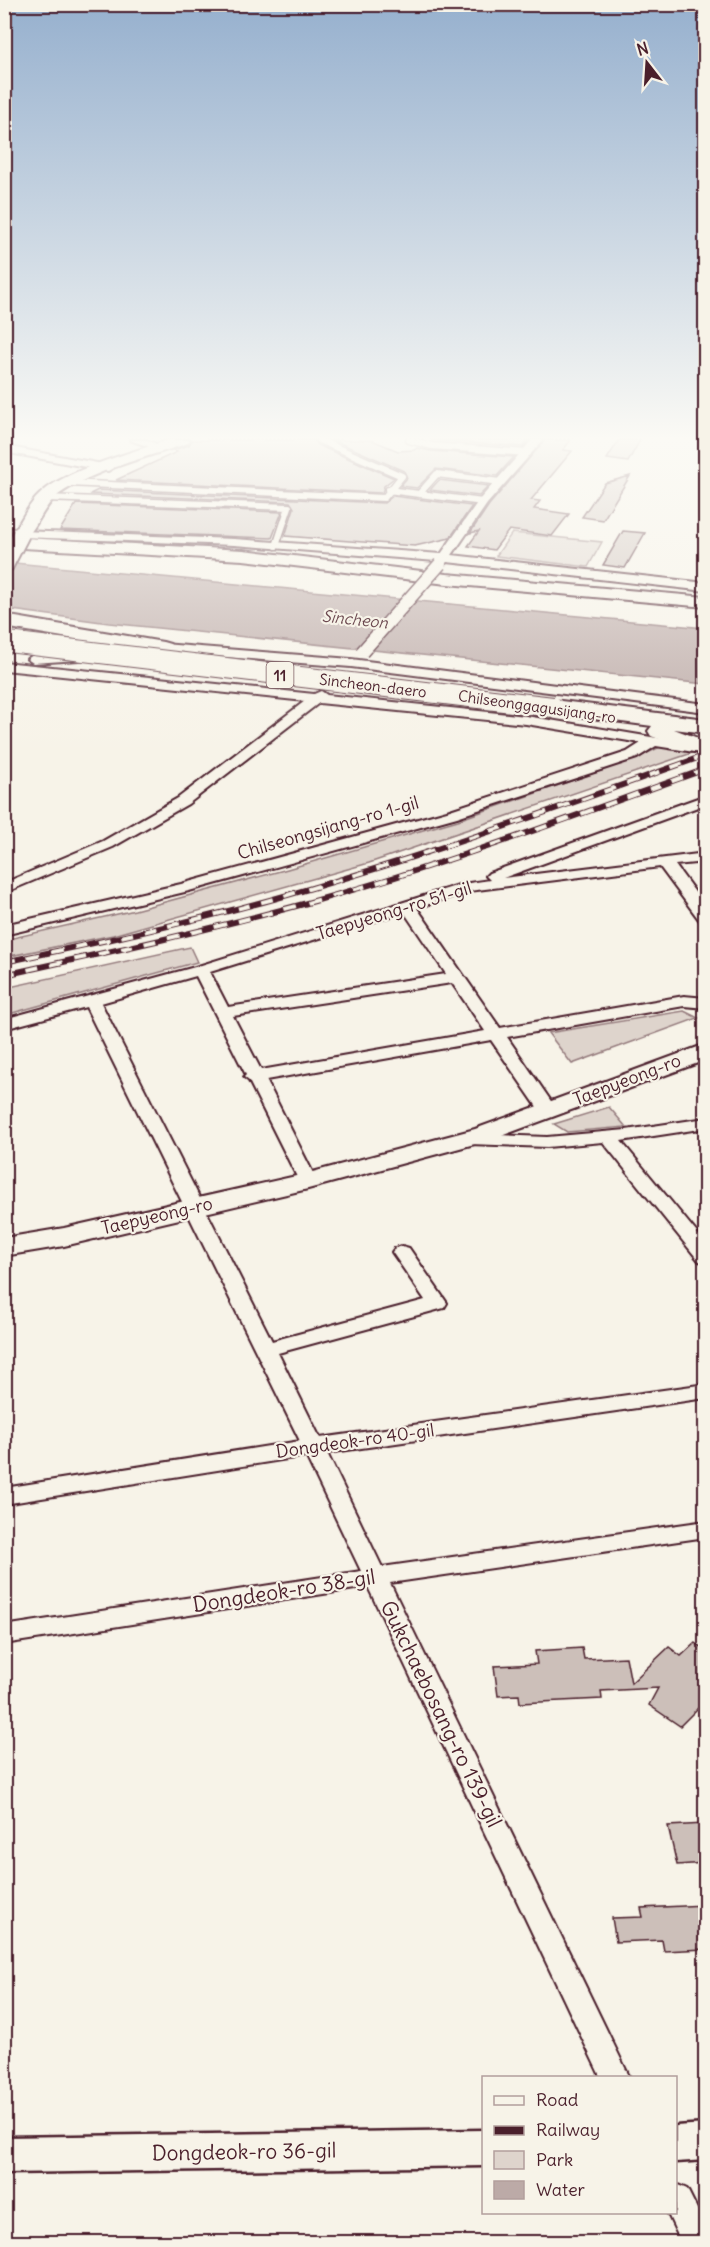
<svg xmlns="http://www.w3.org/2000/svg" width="710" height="2247" viewBox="0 0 710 2247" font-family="Delius,sans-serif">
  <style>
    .green { fill: #ded4cc; stroke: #947a7c; stroke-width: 1.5 }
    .water { fill: #bcaaa7; stroke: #8e7275; stroke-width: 1.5 }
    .building { fill: #ccbfb9; stroke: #4a1f2b; stroke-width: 1.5 }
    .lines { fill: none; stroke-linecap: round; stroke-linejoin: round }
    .service-casing { stroke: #4a1f2b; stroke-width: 9 }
    .minor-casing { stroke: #4a1f2b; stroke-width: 4 }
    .tertiary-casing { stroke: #4a1f2b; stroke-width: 5 }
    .secondary-casing { stroke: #4a1f2b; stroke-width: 4 }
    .trunk-casing { stroke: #4a1f2b; stroke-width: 4 }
    .service { stroke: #f7f3e8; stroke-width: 6 }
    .minor { fill: #f7f3e8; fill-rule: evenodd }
    .tertiary { fill: #f7f3e8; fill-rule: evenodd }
    .secondary { fill: #f7f3e8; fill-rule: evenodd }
    .trunk { fill: #f7f3e8; fill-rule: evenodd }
    .rail-casing { stroke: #4a1f2b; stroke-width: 6 }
    .rail { stroke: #f7f3e8; stroke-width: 4; stroke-dasharray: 12; stroke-linecap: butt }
    .minor-bridge-casing { stroke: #4a1f2b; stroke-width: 15; stroke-linecap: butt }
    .secondary-bridge-casing { stroke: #4a1f2b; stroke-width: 20; stroke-linecap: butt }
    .trunk-bridge-casing { stroke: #4a1f2b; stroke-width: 22; stroke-linecap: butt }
    .minor-bridge { stroke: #f7f3e8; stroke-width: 12 }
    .secondary-bridge { stroke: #f7f3e8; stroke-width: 16 }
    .trunk-bridge { stroke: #f7f3e8; stroke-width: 20 }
    .labels { text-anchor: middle; stroke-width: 4.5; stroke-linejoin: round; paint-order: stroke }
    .far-street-label { font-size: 15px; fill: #4a1f2b; stroke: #f7f3e8 }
    .far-water-label { font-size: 16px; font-style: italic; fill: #6c4950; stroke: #f7f3e8 }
    .shield { fill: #f7f3e8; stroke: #7e5f64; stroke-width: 1.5 }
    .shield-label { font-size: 16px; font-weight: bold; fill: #4a1f2b }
    .street-label { font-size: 18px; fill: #4a1f2b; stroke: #f7f3e8 }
    .near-street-label { font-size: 21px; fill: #4a1f2b; stroke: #f7f3e8 }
  </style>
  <rect width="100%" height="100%" fill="#f7f3e8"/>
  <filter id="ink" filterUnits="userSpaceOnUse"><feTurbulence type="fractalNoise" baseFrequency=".0167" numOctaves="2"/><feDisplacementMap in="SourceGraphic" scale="12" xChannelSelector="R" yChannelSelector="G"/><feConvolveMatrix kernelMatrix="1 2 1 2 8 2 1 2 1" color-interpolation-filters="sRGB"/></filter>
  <g filter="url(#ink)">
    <!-- green -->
    <path class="green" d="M512,533l90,9 -14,25 -92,-11z
      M660,747l35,5 -326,111 -256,72 -108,22 -1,-17 131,-30 149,-40 174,-50 179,-62z
      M190,947l7,15 -192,53v-27z
      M684,1011l14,7 -126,46 -24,-31z
      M609,1107l17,20 -59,5 -13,-8z"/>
    <!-- water -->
    <path class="water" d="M4,562l701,66v56l-596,-61 -104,-14z"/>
    <!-- building -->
    <path class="building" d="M192,440h122l3,5 77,33 -10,8 -2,7 -266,-13 61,-28 -4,-2 16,-5z
      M333,440h39l26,11 16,-1 3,-2 14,3 83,6 -17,19 -61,-7 -19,19 -17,-2 7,-8 -3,-7z
      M431,440h98l-6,7z
      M545,440h26l-8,10 9,1 -41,49 9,1 -6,8 35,5 -17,22 -43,-6 -15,20 -26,-4 11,-15 -9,2 19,-28z
      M619,440h21l-12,22 -21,-3z
      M630,476l-27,44 -21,-3 23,-34z
      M439,480l50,6 -10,10 -49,-6z
      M98,490l286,13 9,-7 79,10 -22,32 -35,8 -130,-10 9,-28 -4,-6 -200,-8z
      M76,504l206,8 -10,26 -212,-8z
      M623,531l22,2 -20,35 -22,-3z
      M695,1643l10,7v51l-25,25 -31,-21 9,-17 -57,3 1,8 -82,4 -1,-8 -21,1 -4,-30 43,-2 -2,-13 47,-3 2,11 42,-2 5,26 38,-36 12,9z
      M705,1824v39l-28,2 -9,-39z
      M705,1905v44l-41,2 -2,-11 -46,2 -4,-24 31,-1 -2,-9z"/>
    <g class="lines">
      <!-- service casing -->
      <g class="service-casing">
        <path id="service" d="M409,440l23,6 96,7
          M68,483l316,15 18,-22 -83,-36
          M388,490l95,12
          M419,494l18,-20 63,8
          M45,498l244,9 -13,39"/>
      </g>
      <!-- minor casing -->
      <g class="minor-casing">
        <path id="minor" d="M130,440h17l19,8 -5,3z
          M532,440h11l-56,64 -35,51 254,28v8l-259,-29 -7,6 -6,-4 2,-3 -202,-16 -213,-8 -6,-3 6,-3 213,8 207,15 38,-54z
          M4,446l104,19 5,3 -5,3 -104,-19z
          M163,644l188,15 355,45v8l-355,-45 -188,-15 -13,1 -6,-4 6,-4z
          M89,652l6,4 -1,3 -61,4 -6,-4 6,-4z
          M4,662l310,32 7,-3 6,4 199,21 173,29 2,3 -7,4 -38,-6 -19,12 -180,59 -268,74 -185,44v-10l177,-41 266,-73 180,-59 14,-9 -115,-19 -207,-21 -131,101 -75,43 -109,46v-10l99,-42 75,-43 127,-97 -301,-31z
          M706,795v9l-203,74 203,-25v9l-31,3 31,42v16l-6,-2 -40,-54 -191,24 -52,17 83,120 184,-32 22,2v10l-22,-2 -177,31 50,73 -3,4h-12l-51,-74 -225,40 51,101 -2,4h-14l-52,-104 -5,-4 2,-2 -50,-99 -95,27 171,338 153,-41 -33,-48 3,-4 7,-2 7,2 38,55 -3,5 -166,45 42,85 386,-54v14l-379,55 55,114 324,-46v16l-316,46 240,495h-29l-233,-491 -364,57v-18l357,-55 -55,-115 -302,48v-16l296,-47 -214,-434 -82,22v-10l191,-52 267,-83 28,-4 -4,-4 3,-3zM404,912l42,62 -218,33 -18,-35zM452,983l33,48 -224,39 -28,-54z
          M706,1118v10l-85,13 85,103v19l-7,-2 -96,-119 -56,5 -78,-3 -6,-1 -3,-4 3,-4 6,-1 78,3 79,-7z
          M676,2184l11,5 19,38v15h-25l-14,-30h9z"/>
      </g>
      <!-- tertiary casing -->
      <g class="tertiary-casing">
        <path id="tertiary" d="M706,2124v36l-30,2v-36z
          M484,2130v36l-480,7v-36z"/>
      </g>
      <!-- secondary casing -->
      <g class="secondary-casing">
        <path id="secondary" d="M168,440h22l-2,3c-42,15 -93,26 -130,52 -15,11 -23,38 -34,43l219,12 204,24 259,23v10l-259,-23 -204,-24 -239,-13v-19l12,1c6,-11 12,-22 20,-31 25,-28 96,-45 132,-58z
          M706,1044v16l-213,79 -185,50 -244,57 -60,10v-18l60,-10 241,-54 170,-45z"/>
      </g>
      <!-- trunk casing -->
      <g class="trunk-casing">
        <path id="trunk" d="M4,615l159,27 7,2 4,4 -4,4 -7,2 -159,-27z
          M553,700l153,19v14l-32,-4 32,12v15l-55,-20 -3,-5 4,-5 -107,-14 -3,-5 3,-5z"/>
      </g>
      <!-- service -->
      <use href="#service" class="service"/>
      <!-- minor -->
      <use href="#minor" class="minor"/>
      <!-- tertiary -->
      <use href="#tertiary" class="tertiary"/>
      <!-- secondary -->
      <use href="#secondary" class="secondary"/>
      <!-- trunk -->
      <use href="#trunk" class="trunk"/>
      <!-- rail casing -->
      <g class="rail-casing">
        <path id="rail" d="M4,962c89,-18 178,-38 266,-62 147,-41 292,-93 436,-145
          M4,975c105,-23 210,-46 314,-75 132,-37 259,-85 388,-131"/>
      </g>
      <!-- rail -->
      <use href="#rail" class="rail"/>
      <!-- minor-bridge casing -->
      <g class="minor-bridge-casing">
        <path id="minor-bridge" d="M362,652l78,-88"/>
      </g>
      <!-- secondary-bridge casing -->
      <g class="secondary-bridge-casing">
        <path id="secondary-bridge" d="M4,567l17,-33"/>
      </g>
      <!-- trunk-bridge casing -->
      <g class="trunk-bridge-casing">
        <path id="trunk-bridge" d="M8,642l545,65"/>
      </g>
      <!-- minor-bridge -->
      <use href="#minor-bridge" class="minor-bridge"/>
      <!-- secondary-bridge -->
      <use href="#secondary-bridge" class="secondary-bridge"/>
      <!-- trunk-bridge -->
      <use href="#trunk-bridge" class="trunk-bridge"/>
    </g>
  </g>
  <!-- sky -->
  <linearGradient id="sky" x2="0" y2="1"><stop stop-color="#96b0ce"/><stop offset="0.58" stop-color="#fbfaf5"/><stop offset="1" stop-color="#fbfaf5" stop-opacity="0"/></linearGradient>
  <rect width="710" height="755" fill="url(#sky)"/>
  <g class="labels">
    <!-- far-street labels -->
    <g class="far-street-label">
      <text transform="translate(373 686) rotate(7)" y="5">Sincheon-daero</text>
      <text transform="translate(537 707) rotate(8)" y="5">Chilseonggagusijang-ro</text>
    </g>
    <!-- far-water labels -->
    <g class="far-water-label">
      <text transform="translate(355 619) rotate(6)" y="6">Sincheon</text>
    </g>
    <!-- shield labels -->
    <rect class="shield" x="266.5" y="662" width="27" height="26" rx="4.5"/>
    <g class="shield-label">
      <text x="280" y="681">11</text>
    </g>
    <!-- street labels -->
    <g class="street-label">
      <text transform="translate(328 828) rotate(-16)" y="6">Chilseongsijang-ro 1-gil</text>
      <text transform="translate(394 911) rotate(-17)" y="6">Taepyeong-ro 51-gil</text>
      <text transform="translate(627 1080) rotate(-21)" y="6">Taepyeong-ro</text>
      <text transform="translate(157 1216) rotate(-13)" y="6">Taepyeong-ro</text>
      <text transform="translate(355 1441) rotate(-8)" y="6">Dongdeok-ro 40-gil</text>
    </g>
    <!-- near-street labels -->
    <g class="near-street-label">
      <text transform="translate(284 1591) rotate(-9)" y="7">Dongdeok-ro 38-gil</text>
      <text transform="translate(441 1714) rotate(64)" y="7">Gukchaebosang-ro 139-gil</text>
      <text transform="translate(244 2152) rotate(-1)" y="7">Dongdeok-ro 36-gil</text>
    </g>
  </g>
  <!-- margin -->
  <rect width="710" height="2247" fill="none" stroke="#f7f3e8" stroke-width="24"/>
  <rect x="12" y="12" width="686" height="2223" fill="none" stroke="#4a1f2b" stroke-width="2" filter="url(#ink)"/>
  <!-- legend -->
  <rect x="482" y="2076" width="195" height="138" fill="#f7f3e8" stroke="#b29e9c" stroke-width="1.5"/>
  <rect x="494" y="2096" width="30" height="9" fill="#f7f3e8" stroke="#b29e9c" stroke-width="1.5"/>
  <text x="536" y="2106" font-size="18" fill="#4a1f2b">Road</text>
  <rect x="494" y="2126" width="30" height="9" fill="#4a1f2b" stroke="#b29e9c" stroke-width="1.5"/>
  <text x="536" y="2136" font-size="18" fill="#4a1f2b">Railway</text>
  <rect x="494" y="2151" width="30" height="18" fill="#ded4cc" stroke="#b29e9c" stroke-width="1.5"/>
  <text x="536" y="2166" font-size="18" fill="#4a1f2b">Park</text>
  <rect x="494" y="2181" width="30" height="18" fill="#bcaaa7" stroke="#b29e9c" stroke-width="1.5"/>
  <text x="536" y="2196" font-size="18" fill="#4a1f2b">Water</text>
  <!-- north arrow -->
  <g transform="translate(647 63) rotate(343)" stroke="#f7f3e8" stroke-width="4.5" paint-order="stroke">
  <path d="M0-4.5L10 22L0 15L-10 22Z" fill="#4a1f2b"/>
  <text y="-9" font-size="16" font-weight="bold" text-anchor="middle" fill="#4a1f2b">N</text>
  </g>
</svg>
